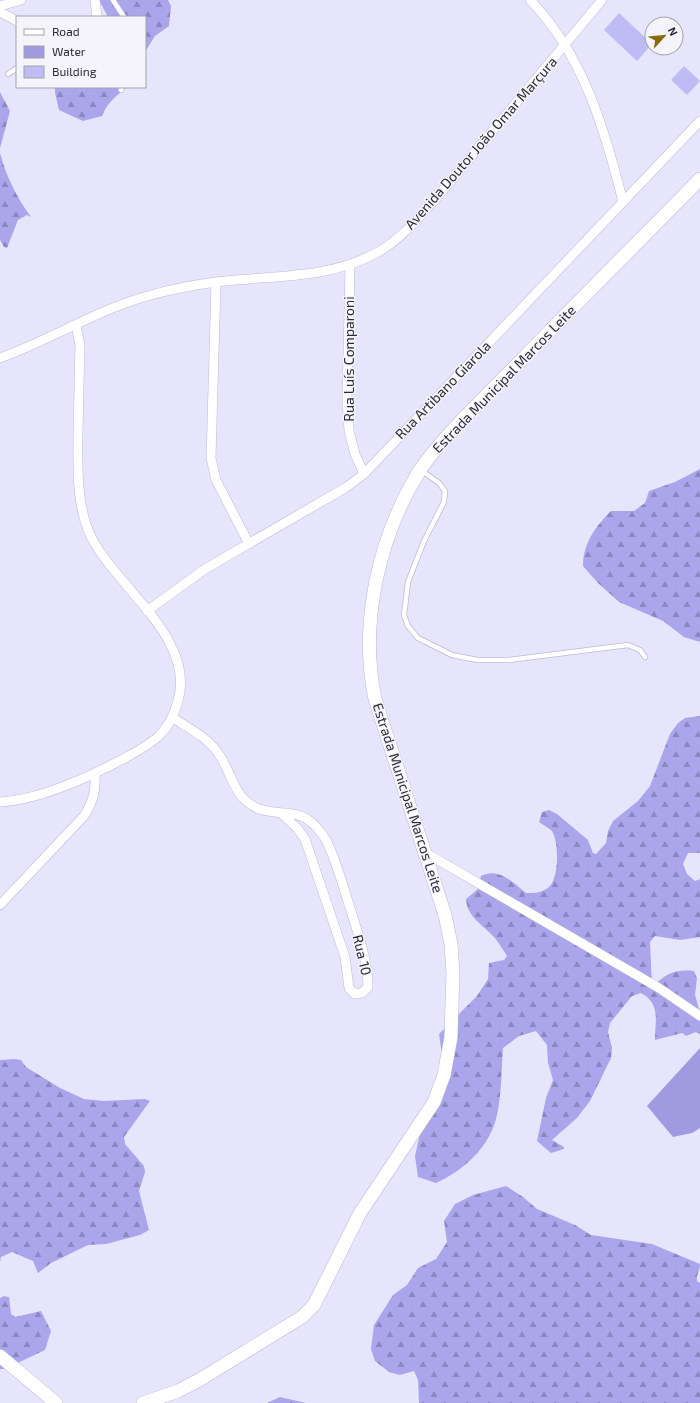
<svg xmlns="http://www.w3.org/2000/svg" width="700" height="1403" viewBox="0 0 700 1403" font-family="'Exo 2',sans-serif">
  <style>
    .forest { fill: url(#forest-firs) }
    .water { fill: #a09ae1 }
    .building { fill: #bfbcf5 }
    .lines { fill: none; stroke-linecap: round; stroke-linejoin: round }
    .lane-casing { stroke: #bbbad6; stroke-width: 6 }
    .street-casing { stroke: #bbbad6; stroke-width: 10 }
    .secondary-casing { stroke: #bbbad6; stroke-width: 14 }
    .lane { stroke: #fff; stroke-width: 4.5 }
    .street { stroke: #fff; stroke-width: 9 }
    .secondary { stroke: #fff; stroke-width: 13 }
    .labels { text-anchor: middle; stroke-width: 3; stroke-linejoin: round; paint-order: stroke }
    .street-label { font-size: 14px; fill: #2b2b35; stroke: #f4f4fa }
  </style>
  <defs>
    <pattern id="forest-firs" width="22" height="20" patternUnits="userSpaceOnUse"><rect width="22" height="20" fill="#aba5ec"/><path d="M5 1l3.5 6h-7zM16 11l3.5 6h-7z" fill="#8b87c0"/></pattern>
  </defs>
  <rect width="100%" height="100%" fill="#e6e5fc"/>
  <!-- forest -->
  <path class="forest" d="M99,0h69l3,6 -2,20 -14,10 -10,16v-35h-37z
    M55,87h72c-11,9 -20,16 -25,29l-19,5 -24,-11 -4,-17z
    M0,92l10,19 -10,37z
    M0,153c6,23 17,45 31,64l-4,-2 -9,5 -11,28 -3,-1 -4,-7z
    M700,469v173l-16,-5 -21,-16 -44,-19 -21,-19 -15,-17c0,-23 13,-40 28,-55h23l11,-8 4,-12 26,-9z
    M700,716v137h-12l-5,11 4,10 8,7 5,-2v58l-20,3 -25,-4 -5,6 2,45c14,-13 22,-18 42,-16l3,7 -2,17 5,17v22l-4,-2 -10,4 -4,-3 -27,7c0,-20 6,-36 -14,-47l-9,3 -22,27 -2,9 4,16 -1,10 -21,43 -13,17 -25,22 12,7v2l-13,4 -14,-12 9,-43 7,-18 -5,-17 -1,-18 -11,-14 -17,5 -16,12c-2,24 -1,58 -10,80 -10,25 -33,44 -57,55l-18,-6 -3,-21 5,-22 17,-35 5,-44 -3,-21 38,-38 11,-17 1,-16 15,-3 3,-4c-4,-6 -8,-13 -13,-19 -11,-12 -27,-20 -28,-38l12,-10 3,-13c18,-9 31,6 45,17 9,0 17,0 24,-7 9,-10 9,-44 2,-55 -3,-3 -9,-6 -13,-9l3,-10 7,-2 8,4 31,26 5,13 3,1 10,-11 2,-12 5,-10 25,-20 12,-15 20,-52 8,-11 7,-5z
    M14,1059l7,1 5,7 34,21 24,11 20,2 41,-2 5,2 -26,36 1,7 19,22 1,6 -6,19 10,39 -9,5 -34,9 -18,1 -37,18 -13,10 -5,-12 -21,-9 -11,5 -1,5v-202z
    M506,1186l17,11 14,12 38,16 16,10 61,9 48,20c0,6 -4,11 -3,17l3,2v120h-281l-1,-23 -4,-9 -14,4 -11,-3 -14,-11 -4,-12 3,-24 19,-30 14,-10 11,-17 18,-9 11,-17 -3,-21 11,-17 18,-9z
    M4,1296l5,1 2,17 4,3 26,-6 10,20 -6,19 -40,19h-5v-71z
    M280,1397l26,6h-39z"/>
  <!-- water -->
  <path class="water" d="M700,1048v80l-8,5 -19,4 -26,-31z"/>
  <!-- building -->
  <path class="building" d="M619,13l33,31 -15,17 -33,-31z
    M684,66l16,15 -13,14 -16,-15z"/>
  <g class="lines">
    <!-- lane casing -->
    <g class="lane-casing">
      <path id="lane" d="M113,0l11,17
        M8,74l9,-6
        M121,90l1,-3
        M422,471l17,12 6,8 -1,11 -20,39 -16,41 -4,33 4,11 10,12 34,17 25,5h32l119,-15 12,5 5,7"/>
    </g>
    <!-- street casing -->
    <g class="street-casing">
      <path id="street" d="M95,0l2,17
        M530,0c53,54 75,130 93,202
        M0,6l21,-6
        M0,12l17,9
        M350,266l-3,133 2,32 6,23 9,20
        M216,282l-5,176 5,22 33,64
        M0,358c51,-18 98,-49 151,-63 21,-6 43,-10 65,-13 56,-7 112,-2 162,-30 22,-12 39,-33 56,-51l168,-201
        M147,611l58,-42 140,-81 19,-14 336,-353
        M173,718c17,11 36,20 47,38 8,12 14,33 23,42 21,22 45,9 64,21 8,5 16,15 20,23 11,23 17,48 25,72 7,23 16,48 16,73l-6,6 -7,1 -6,-6 -4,-31 -40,-118 -8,-11 -14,-13
        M0,802c39,-2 91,-26 125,-44 29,-16 44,-24 53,-57 19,-65 -68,-117 -90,-171 -12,-31 -10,-66 -10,-99 1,-28 1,-56 2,-85l-4,-21
        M426,853l233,135 41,28
        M0,905l84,-89c9,-14 12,-25 11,-42"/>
    </g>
    <!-- secondary casing -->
    <g class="secondary-casing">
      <path id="secondary" d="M0,1356l56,47
        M143,1403l35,-12 23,-12 101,-62 12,-12 46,-92 74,-111 10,-27 7,-38 2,-64 -2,-29 -6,-29 -70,-216c-16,-77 4,-163 45,-229 12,-18 27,-34 41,-49l239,-242"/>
    </g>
    <!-- lane -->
    <use href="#lane" class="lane"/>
    <!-- street -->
    <use href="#street" class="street"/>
    <!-- secondary -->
    <use href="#secondary" class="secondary"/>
  </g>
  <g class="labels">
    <!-- street labels -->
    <g class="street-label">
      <text transform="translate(481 143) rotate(-49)" y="5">Avenida Doutor João Omar Marçura</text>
      <text transform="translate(349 359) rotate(-90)" y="5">Rua Luís Comparoni</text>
      <text transform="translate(504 379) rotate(-46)" y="5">Estrada Municipal Marcos Leite</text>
      <text transform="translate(443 390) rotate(-46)" y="5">Rua Artibano Giarola</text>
      <text transform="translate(408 798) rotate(72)" y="5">Estrada Municipal Marcos Leite</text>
      <text transform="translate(362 955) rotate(77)" y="5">Rua 10</text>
    </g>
  </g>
  <!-- legend -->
  <rect x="16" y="16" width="130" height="72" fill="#f4f4fa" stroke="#a4a4ab"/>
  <rect x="24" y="29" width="20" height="6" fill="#ffffff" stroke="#a4a4ab"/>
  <text x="52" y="36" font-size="12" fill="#2b2b35">Road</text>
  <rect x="24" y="46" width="20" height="12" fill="#a09ae1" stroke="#a4a4ab"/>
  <text x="52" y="56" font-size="12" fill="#2b2b35">Water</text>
  <rect x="24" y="66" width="20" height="12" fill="#bfbcf5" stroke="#a4a4ab"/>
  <text x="52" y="76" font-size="12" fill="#2b2b35">Building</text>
  <!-- north arrow -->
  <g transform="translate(664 36) rotate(63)"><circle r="19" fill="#f4f4fa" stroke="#a4a4ab"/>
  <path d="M0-3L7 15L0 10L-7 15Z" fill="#886b08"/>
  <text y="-6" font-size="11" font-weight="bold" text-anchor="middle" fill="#2b2b35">N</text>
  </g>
</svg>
